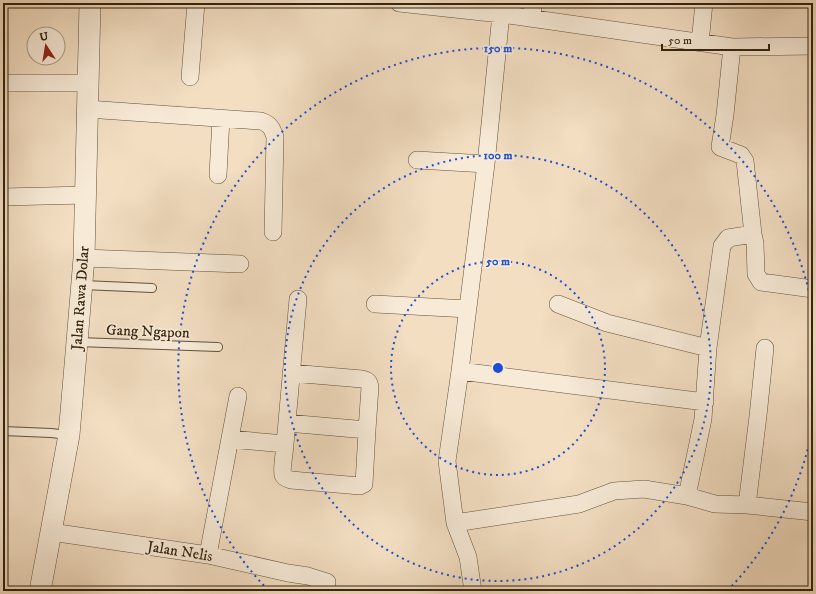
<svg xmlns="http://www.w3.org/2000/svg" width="816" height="594" viewBox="0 0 816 594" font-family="'IM FELL DW Pica',serif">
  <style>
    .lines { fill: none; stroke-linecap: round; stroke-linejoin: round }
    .service-casing { stroke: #62523b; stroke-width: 10 }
    .minor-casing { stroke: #62523b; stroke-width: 18 }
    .tertiary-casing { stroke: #62523b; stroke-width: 22 }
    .service { stroke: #f7ead7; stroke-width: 8 }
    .minor { stroke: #f7ead7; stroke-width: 17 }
    .tertiary { stroke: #f7ead7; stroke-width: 21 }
    .ring { fill: none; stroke: #1d4ed8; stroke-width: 2; stroke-dasharray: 2 4 }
    .labels { text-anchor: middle; stroke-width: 3.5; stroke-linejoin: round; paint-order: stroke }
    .street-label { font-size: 15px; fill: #32230e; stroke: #f7ead7 }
    .centre { fill: #1d4ed8; stroke: #f7ead7; stroke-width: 2 }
    .ring-label { font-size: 12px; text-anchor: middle; font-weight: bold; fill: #1d4ed8; stroke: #f7ead7; stroke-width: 3.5; stroke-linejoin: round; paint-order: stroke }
  </style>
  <rect width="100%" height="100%" fill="#f3dec2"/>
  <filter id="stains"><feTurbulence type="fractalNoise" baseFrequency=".005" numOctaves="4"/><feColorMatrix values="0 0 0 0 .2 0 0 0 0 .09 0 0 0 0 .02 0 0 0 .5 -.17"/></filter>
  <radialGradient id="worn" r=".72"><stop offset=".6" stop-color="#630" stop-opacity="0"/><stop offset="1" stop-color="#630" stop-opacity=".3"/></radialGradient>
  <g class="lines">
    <!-- service casing -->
    <g class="service-casing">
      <path id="service" d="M83,285l69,3
        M78,342l140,5
        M3,431l48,2 17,2"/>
    </g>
    <!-- minor casing -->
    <g class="minor-casing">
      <path id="minor" d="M399,3l102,11 231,33 81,-1
        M532,18l1,-15
        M700,43l4,-40
        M732,47l-7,68 -5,32 21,8 4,6 8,73 2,9 1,31 5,8 52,7
        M190,77l6,-74
        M3,83h85
        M87,109l174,12c9,3 11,7 14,16l-2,95
        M417,160l69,4
        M218,175l3,-57
        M3,197l83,-2
        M84,258l156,6
        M375,304l93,5
        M558,304l49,19 101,25
        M460,371l245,31
        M287,423l80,7
        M230,439l55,5 13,-145
        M285,444c0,6 -4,26 -2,31 1,3 5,4 8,5l69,6 4,-2 3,-54 3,-43c-1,-6 -3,-7 -8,-8l-71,-6
        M687,496l16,-77 5,-71 14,-102 6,-8 25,-4
        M747,505l11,-89 7,-68
        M455,523l124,-19 35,-13 30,-2 43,7 28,8 32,1 66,7
        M51,532l157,23 80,18 20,3 19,6 -2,9
        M208,555l30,-159
        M473,591l-5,-34 -13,-34 -8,-62 13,-90 26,-207 15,-150"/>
    </g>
    <!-- tertiary casing -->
    <g class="tertiary-casing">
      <path id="tertiary" d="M40,591l29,-156 8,-93 7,-84 6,-255"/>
    </g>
    <!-- service -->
    <use href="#service" class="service"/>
    <!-- minor -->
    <use href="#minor" class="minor"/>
    <!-- tertiary -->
    <use href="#tertiary" class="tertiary"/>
  </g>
  <!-- distance rings -->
  <g class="ring">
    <circle cx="498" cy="368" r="107"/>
    <circle cx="498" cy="368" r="213"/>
    <path d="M813 426A320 320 0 0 1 728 590M268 590A320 320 0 1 1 813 310"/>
  </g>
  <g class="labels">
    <!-- street labels -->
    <g class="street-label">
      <text transform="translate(80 298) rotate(-86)" y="5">Jalan Rawa Dolar</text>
      <text transform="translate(148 331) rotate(2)" y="5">Gang Ngapon</text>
      <text transform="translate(180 551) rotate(9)" y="5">Jalan Nelis</text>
    </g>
  </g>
  <circle cx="498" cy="368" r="6" class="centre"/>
  <g class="ring-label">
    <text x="498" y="52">150 m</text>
    <text x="498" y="159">100 m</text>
    <text x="498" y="265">50 m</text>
  </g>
  <!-- margin -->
  <rect width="816" height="594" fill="none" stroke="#f3dec2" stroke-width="16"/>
  <rect x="4" y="4" width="808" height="586" fill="none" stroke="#32230e" stroke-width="2"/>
  <rect x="8" y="8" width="800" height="578" fill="none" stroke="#32230e"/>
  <!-- north arrow -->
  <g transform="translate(46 46) rotate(348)"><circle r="19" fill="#f7ead7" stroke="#a89a87"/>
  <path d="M0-3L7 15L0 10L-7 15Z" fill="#8f2418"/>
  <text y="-6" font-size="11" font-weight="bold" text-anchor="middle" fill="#32230e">U</text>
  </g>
  <!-- scale -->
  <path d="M662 44v6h107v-6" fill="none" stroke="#32230e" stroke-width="2"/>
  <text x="668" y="44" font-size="12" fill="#32230e" stroke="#f7ead7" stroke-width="3" paint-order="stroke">50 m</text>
  <rect width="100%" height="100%" filter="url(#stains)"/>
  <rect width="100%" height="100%" fill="url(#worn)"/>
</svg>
